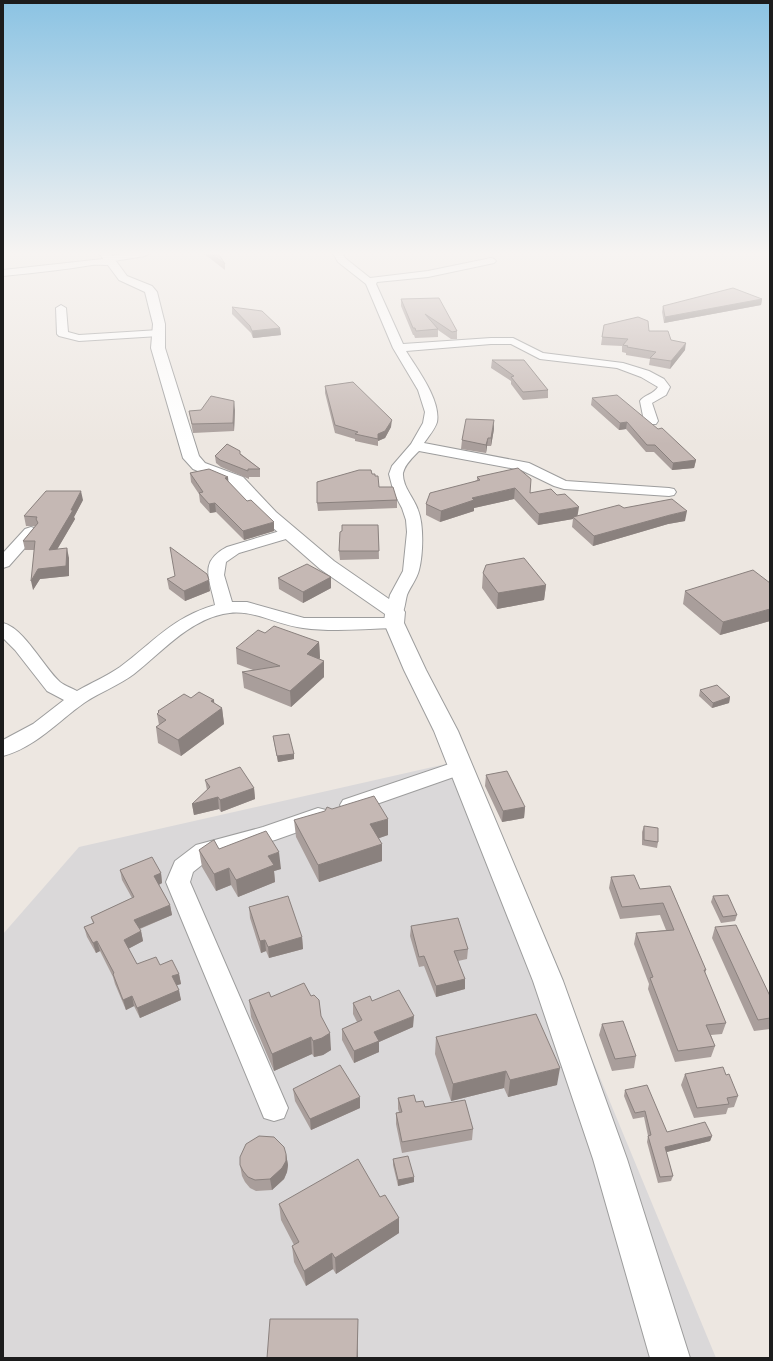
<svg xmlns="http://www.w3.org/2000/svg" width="773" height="1361" viewBox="0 0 773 1361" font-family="'DejaVu Sans',sans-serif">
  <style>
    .residential { fill: #dad8d9 }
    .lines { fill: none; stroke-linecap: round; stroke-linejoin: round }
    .minor-casing { stroke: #9d9d9d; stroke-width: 2 }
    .tertiary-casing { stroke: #9d9d9d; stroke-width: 2 }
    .minor { fill: #fff; fill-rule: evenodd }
    .tertiary { fill: #fff; fill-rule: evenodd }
    .wall { fill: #a99e9b }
    .shaded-wall { fill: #8a817e }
    .building { fill: #c5b8b4; stroke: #8a817e }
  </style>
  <rect width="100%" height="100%" fill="#ede7e1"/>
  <!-- residential -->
  <path class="residential" d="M468,759l248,599h-713v-424l76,-87z"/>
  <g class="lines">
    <!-- minor casing -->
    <g class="minor-casing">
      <path id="minor" d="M127,253h22l-4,3 -31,5 -1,3c-7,2 -14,0 -21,1 -30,5 -59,8 -89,11v-6l100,-11 2,-2z
        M333,253h9l3,5 25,20 58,-7 63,-13 3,1 2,2 -2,2 -66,14 -51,5 -1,2 27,60 88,-6h22l30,15 80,10 26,8 15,8 6,8 -4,8 -14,8 6,18 -2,3h-10l-2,-3 -4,-20c4,-6 14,-7 18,-14l-17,-10 -24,-9 -77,-9 -29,-15h-20l-85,7c11,18 35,49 31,71 -2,7 -9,15 -13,21l105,20 37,18 103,7 5,1 2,3 -2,3 -5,1 -105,-7 -10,-3 -33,-16 -102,-19c-6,6 -14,13 -16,22 -1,13 11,25 15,37 6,15 5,44 1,60 -2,9 -9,17 -12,25 -2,7 -2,15 -6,21l-6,1 -6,-1 -3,-4 4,-17 13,-24 4,-39 -1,-12 -4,-12 -8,-15 -5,-19 3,-8 19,-22 12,-21 2,-11 -7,-22 -25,-42 -27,-64 -28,-22z
        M61,305l5,3 2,24 11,3 80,-5 5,3 -5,3 -80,5 -20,-5 -2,-2 -1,-26z
        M31,527l6,2 2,3 -30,34 -6,2v-15l22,-24z
        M290,528l6,2 2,3 -2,3 -57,17 -13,9 -2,13 8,27h15l57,16h90l6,1 3,4 -3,4 -6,1c-30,1 -62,4 -91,0 -27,-3 -52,-21 -80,-14 -36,8 -61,38 -89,60 -16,12 -34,18 -50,29 -27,19 -48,44 -81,53v-16l30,-16 31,-24 -17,-9 -32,-41 -12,-12v-15c21,5 41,45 57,59 5,4 12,6 17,9 14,-8 30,-15 43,-24 34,-25 51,-49 95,-62 -5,-26 -17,-43 12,-58z
        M461,760l7,2 3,5 -3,5 -117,41 -8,-3 -3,-5 3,-5z
        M318,808l8,2 3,6 -3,6 -51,18 -63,17 -19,15 -3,10 98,226 -4,10 -10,3 -10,-3 -98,-236 9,-21 21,-16 67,-18z"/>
    </g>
    <!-- tertiary casing -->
    <g class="tertiary-casing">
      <path id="tertiary" d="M99,253h11l17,23 25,10 5,6 8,32v24l34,108 6,7 38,14 33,35 58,49 68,47 3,4 -1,11 22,47 32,61 105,250 64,178 63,199h-40l-57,-199 -60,-178 -99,-250 -30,-61 -20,-47 1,-9 -65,-45 -56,-49 -33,-35 -38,-16 -10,-11 -32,-110 2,-24 -8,-32 -26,-12z"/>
    </g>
    <!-- minor -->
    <use href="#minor" class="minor"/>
    <!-- tertiary -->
    <use href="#tertiary" class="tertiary"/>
  </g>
  <!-- wall -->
  <path class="wall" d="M203,253h15l7,11v6z
    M401,299l56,32v8h-6l-13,-9v7l-23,1 -1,-3h-1l-12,-29z
    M762,299l-1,6 -97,18 -2,-11 1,-6z
    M232,307l48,21 1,7 -28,3 -2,-5 -19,-19z
    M604,325l45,6 22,9 14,10 -15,19 -21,-4 1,-6 -24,-4v-2l-4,-1v-6l-21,-1z
    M492,360l56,30v8l-25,2 -12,-16v-3l-20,-13z
    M325,386l66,41 -6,11 -7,3v5l-23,-5v-2l-20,-6 -10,-40z
    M592,398l104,62 -2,8 -22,2 -18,-18h-8l-20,-23 -7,1 -28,-25z
    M235,410l-1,21 -41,2 -4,-22z
    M494,429l-3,17h-4l-1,7 -25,-4 1,-9z
    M241,454l19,15v8h-11v2l-28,-12 -5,-4 -1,-7z
    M190,473l38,4v5l46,49 -30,9 -28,-28 -6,1 -10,-11 -1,-8 -8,-12z
    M372,474l3,2 4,11 18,13v8l-79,3 -1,-8z
    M477,477l53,16 48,23 46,-8 61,13 -17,3 -75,22 -21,-19 1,-8 -35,6 -24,-26 -40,9v3l-34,11 -14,-7v-11l51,-24z
    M83,500l-9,17 1,2 -18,30 12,9v18l-29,3 -7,11 1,-40h-9l-2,-9 12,-15h-9l-2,-10z
    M378,525l1,34 -39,1 -1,-9 3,-20z
    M483,573l63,12 -2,15 -47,9 -15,-21z
    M331,577v11l-28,15 -24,-14 -1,-11z
    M167,579l43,12 -25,10 -16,-12z
    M770,583v38l-50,14 -37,-31 2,-13z
    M265,633l54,9 1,16 -1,1 5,18 -33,30 -47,-19 -2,-16 11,-2 -16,-6 -1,-16z
    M700,690l30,7 -1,6 -17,5 -13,-12z
    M191,698l23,2v3l8,5 2,16 -43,32 -23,-13 -2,-16 3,-2 -2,-11 1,-1v-2z
    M273,736l21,18v5l-16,3 -4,-20z
    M486,775l39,32 -1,11 -22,4 -17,-36z
    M205,780l49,8 1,11 -34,13 -2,-3 -25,6 -2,-11 15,-14z
    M294,820l94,15 -9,3 3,23 -63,21 -23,-45z
    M644,826l14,16 -1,6 -15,-3v-13z
    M219,849l62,20 -7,2 1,11 -37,15 -7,-12 -15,6 -14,-24 -3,-17z
    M120,870l41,3 1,10 -3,2 11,20 2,10 -32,14 1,2 2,10 -15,8 9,15 23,1 19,9 2,10 -4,1 4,15 -41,18 -6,-12 -8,4 -11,-26 -2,-7 -13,-26 -4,2 -9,-16 -3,-10 9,-4 -2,-6 41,-19 -10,-18z
    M611,877l29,12 30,-3 36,84 -1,3 21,50 -4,11 -11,1 4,11 -4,11 -36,5 -27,-73 1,-5 -15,-40 2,-11 30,-3 -6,-15 -40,4 -11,-31z
    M713,896l24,19 -2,6 -14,2 -10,-21z
    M249,907l53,30 1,12 -34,9 -3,-7 -5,2 -11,-35z
    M411,926l57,23 -1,10 -9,2 7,18v10l-29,8 -12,-31 -5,1 -9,-31z
    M715,927l55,69v33l-16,2 -42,-93z
    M271,997l50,19 10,34 -8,5 -9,2 -2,-3 -38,17 -23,-54 -2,-17z
    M372,1001l41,26 -34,15v10l-25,11 -12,-23v-11l15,-7 -4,-8v-11z
    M602,1024l34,32 -2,12 -22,3 -13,-36z
    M436,1037l121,48 -49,12 -4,-9 -53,13 -16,-47z
    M685,1074l41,1 12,21 -4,11 -6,1 -2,6 -32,4 -13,-33z
    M293,1089l67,19 -49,22 -16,-29z
    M625,1090l42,42 45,4 -2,5 -44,11 7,24 -2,5 -13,2 -11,-41 1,-6 -4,-19 -11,2 -9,-23z
    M398,1098l18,4 57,27 -1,11 -70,13 -6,-29v-11l3,-1 -1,-3z
    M286,1154l2,11 -1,7 -3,7 -12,11 -16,1 -6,-3 -5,-6 -3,-6 -2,-11z
    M393,1159l21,18v5l-16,4 -5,-21z
    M380,1197l19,21v15l-63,41 -3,-5 -27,17 -12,-24 -2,-16 2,-1 -13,-25 -2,-16z"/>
  <!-- shaded-wall -->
  <path class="shaded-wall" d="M762,299l-1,6 -97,18 1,-6z
    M280,328l1,7 -28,3 -1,-7z
    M686,343l-1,7 -15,19 1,-8z
    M234,401l1,9 -1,21 -1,-8z
    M392,420l-1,7 -6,11 -7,3v5v-12z
    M494,420v9l-3,17v-8z
    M627,422l-1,7 -7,1 1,-7z
    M488,438l-1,8 -1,7v-8z
    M696,460l-2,8 -22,2 1,-7z
    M228,477l1,9 -4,-8z
    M515,488l-1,11 -40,9v3l-34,11 1,-11 31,-13z
    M81,491l2,9 -9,17 1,2 -24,41 -2,-10z
    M215,503l1,9 -6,1 -1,-9z
    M579,507l-2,12 -4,-2v2l-35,6 1,-11z
    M687,511l-2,10 -17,3 -75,22 1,-10 76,-21z
    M274,522v9l-30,9 -1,-9z
    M67,548l2,10v18l-29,3 -7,11 -2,-9 7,-12z
    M331,577v11l-28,15v-11z
    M209,580l1,11 -25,10 -1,-10z
    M546,585l-2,15 -47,9 1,-16z
    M770,609v12l-50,14 3,-13z
    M319,642l1,16 -12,12 -1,-16z
    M324,661v16l-33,30 -1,-16z
    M730,697l-1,6 -17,5 1,-5z
    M214,700l1,13 7,-5 2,16 -43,32 -3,-16 33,-39z
    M294,754v5l-16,3 -1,-6z
    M254,788l1,11 -34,13 -1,-12z
    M218,797l1,12 -25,6 -2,-11z
    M525,807l-1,11 -22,4 1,-11z
    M388,819v16l-17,6 -1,-17z
    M382,844v17l-63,21 -1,-17z
    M279,852l2,17 -7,2 1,11 -37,15 -2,-17 32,-24z
    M229,868l2,17 -15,6 -2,-17z
    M161,873l1,10 -6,3 -2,-10z
    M170,905l2,10 -36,15 -2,-10z
    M141,931l2,10 -17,9 -2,-10z
    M302,937l1,12 -34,9 -1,-11z
    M265,940l1,11 -5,2 -1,-12z
    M97,941l3,10 -4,2 -3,-10z
    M179,974l2,10 -7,2 -2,-10z
    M465,979v10l-29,8v-11z
    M179,990l2,10 -41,18 -3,-10z
    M132,996l2,10 -8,4 -3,-10z
    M414,1016l-1,11 -34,15v10l-25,11v-12l20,-19z
    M330,1033l1,17 -8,5 -9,2 -1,-16z
    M311,1037l1,17 -38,17 -2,-17z
    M560,1068l-3,17 -49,12 2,-17z
    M506,1071l-2,17 -53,13 2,-17z
    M360,1097v11l-49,22 -1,-11z
    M712,1136l-2,5 -47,12 2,-6z
    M286,1154l2,11 -1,7 -3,7 -12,11 -2,-11z
    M414,1177v5l-16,4v-6z
    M399,1218v15l-63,41 -1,-16z
    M332,1253l1,16 -27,17 -2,-15z
    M358,1319v39h-1z"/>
  <!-- building -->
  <path class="building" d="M210,253h8l7,11z
    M733,288l29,11 -97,18 -2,-11z
    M439,298l18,33 -5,1 -27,-18 13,15 -22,2 -1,-3h-2l-12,-29z
    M232,307l30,4 18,17 -28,3 -2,-5z
    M638,317l10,4 1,10h19l3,9 15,3 -15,18 -21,-3 6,-6 -29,-5 1,-1 -5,-1 5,-6 -26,-2 2,-12z
    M492,360h32l24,30 -25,2 -12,-15 3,-1z
    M353,382l39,38 -7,11 -7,3v5l-23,-5 3,-2 -23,-7 -10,-39z
    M617,395l41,34 4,-1 34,32 -23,3 -18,-18h-8l-20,-23 -7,1 -28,-25z
    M211,396l23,5 -1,22 -41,1 -3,-13 12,-1z
    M466,419l28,1 -3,18h-3l-2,7 -24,-5z
    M227,444l13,7v3l20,15h-12v2l-28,-11 -5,-4z
    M518,468l13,11 -1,14 21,-4 6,6 8,-1 14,13 -40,7 -24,-26 -43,10 2,2 -33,11 -15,-7 4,-11 50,-13 -3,-3z
    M209,469l19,8 -3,1 22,23 4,-1 23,22 -31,9 -28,-28 -6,1 -10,-11 4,-1 -13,-19z
    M359,470h12l1,4h3v2h3l1,11h14l4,13 -80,3v-21z
    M46,491h35l-10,19h2l-24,40 18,-2 -1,18 -28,3 -7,12 4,-40h-12l15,-18 -2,-4 1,-2 -13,-1z
    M672,499l15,12 -17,4 -76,21 -21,-19 46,-12 5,3z
    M342,525h36l1,26h-40l1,-19 2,-1z
    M170,547l37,27 2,6 -25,11 -17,-12 8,-3z
    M524,558l22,27 -48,8 -15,-20 3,-8z
    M307,564l24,13 -28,15 -25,-14z
    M753,570l17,13v26l-47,13 -38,-31z
    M274,626l45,16 -12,12 17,7 -34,30 -48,-19 38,-6 -44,-18 22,-18 7,3z
    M717,685l13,12 -17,6 -13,-13z
    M199,692l15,8 -3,1 11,7 -44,32 -22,-13 10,-7 -9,-6 2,-2 -1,-1 26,-17 7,4z
    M289,734l5,20 -17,2 -4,-20z
    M240,767l14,21 -34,12 -2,-3 -26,7 18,-17 -5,-7z
    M507,771l18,36 -22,4 -17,-36z
    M374,796l14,23 -18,5 12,20 -64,21 -24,-45 31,-9 2,-4 5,2z
    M644,826l14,2v14l-14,-2z
    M266,831l13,21 -11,4 6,9 -38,15 -7,-12 -15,6 -15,-24 13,-9 2,-1 5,9z
    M152,857l9,16 -7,3 16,29 -36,15 7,11 -17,9 13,24 19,-7 4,8 12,-5 7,14 -7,2 7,14 -42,18 -5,-12 -9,4 -10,-26 1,-1 -17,-32 -4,2 -9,-16 10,-4 -3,-6 43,-20 -14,-27z
    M634,875l6,14 30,-3 36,84h-2l22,53 -20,2 9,21 -37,5 -28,-73 3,-1 -17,-44 38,-3 -11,-27 -41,4 -11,-30z
    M728,895l9,20 -14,2 -10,-21z
    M288,896l14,41 -34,10 -3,-7 -5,1 -11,-34z
    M458,918l10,31 -14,2 11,28 -29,7 -12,-30 -5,1 -8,-31z
    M736,925l34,71v22l-12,2 -43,-93z
    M304,983l7,13 3,-1 5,5 2,16 9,17 -8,5 -9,3 -2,-4 -39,17 -23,-54 20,-8 2,5z
    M399,990l15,26 -40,16 5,9 -25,10 -12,-22 20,-9 -9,-17 17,-7 2,5z
    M536,1014l24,54 -50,12 -4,-9 -53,13 -17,-47z
    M623,1021l13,35 -21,3 -13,-35z
    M340,1065l20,32 -50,22 -17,-30z
    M723,1067l3,8 3,-1 9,22 -11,2 2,6 -32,4 -12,-34z
    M647,1085l20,47 38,-10 7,14 -47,11 8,29 -13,1 -12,-41 3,-1 -6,-24 -10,2 -10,-23z
    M414,1095l2,7 7,-1 2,6 40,-7 8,29 -71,13 -6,-29 6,-1 -4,-14z
    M259,1136l15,1 10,10 2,7v7l-4,7 -12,11 -15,1 -7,-3 -5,-6 -3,-6v-8l6,-13z
    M408,1156l6,21 -16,3 -5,-21z
    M358,1159l22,38 5,-2 14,23 -64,40 -3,-5 -28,18 -12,-25 7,-4 -20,-38z
    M270,1319h88l-1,39h-90z"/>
  <!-- sky -->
  <linearGradient id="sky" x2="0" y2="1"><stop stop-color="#8bc3e3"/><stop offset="0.57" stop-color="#f7f4f2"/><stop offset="1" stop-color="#f7f4f2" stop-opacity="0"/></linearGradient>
  <rect width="773" height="444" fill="url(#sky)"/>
  <!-- border -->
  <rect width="773" height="1361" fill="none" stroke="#1c1c1c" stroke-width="8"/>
</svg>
